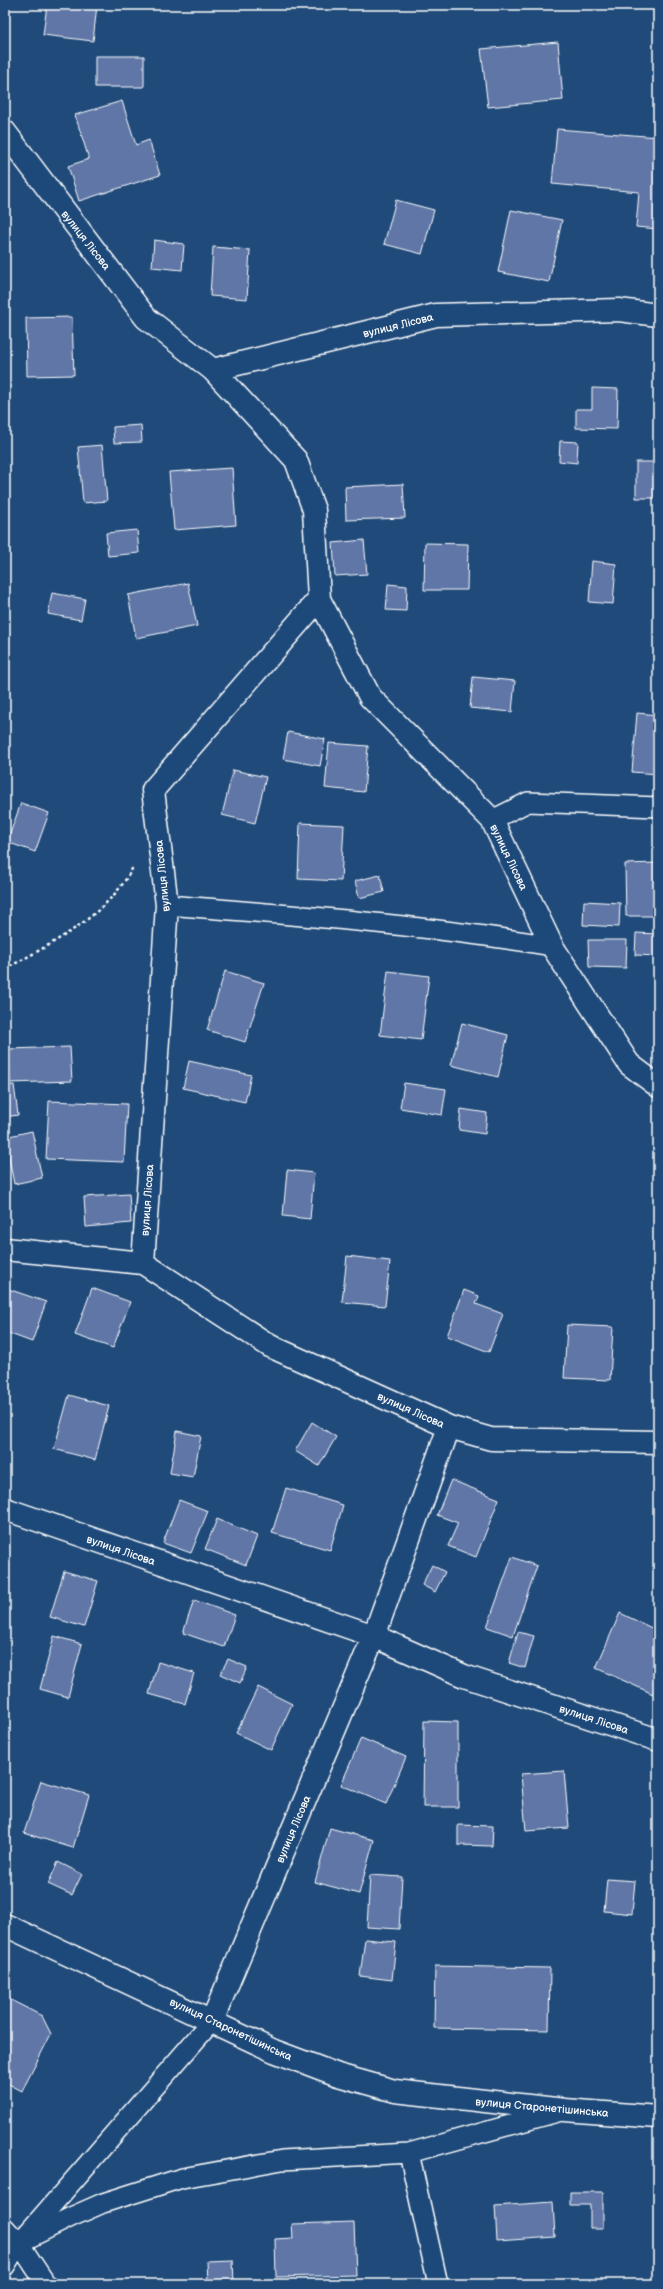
<svg xmlns="http://www.w3.org/2000/svg" width="663" height="2289" viewBox="0 0 663 2289" font-family="'Balsamiq Sans',sans-serif">
  <style>
    .building { fill: #5f76a7; stroke: #fff }
    .lines { fill: none; stroke-linecap: round; stroke-linejoin: round }
    .service-casing { stroke: #fff; stroke-width: 22 }
    .minor-casing { stroke: #fff; stroke-width: 25 }
    .secondary-casing { stroke: #fff; stroke-width: 25 }
    .path { stroke: #fff; stroke-width: 2.5; stroke-dasharray: 3 3; stroke-linecap: butt }
    .service { stroke: #1f4a7a; stroke-width: 19 }
    .minor { stroke: #1f4a7a; stroke-width: 22 }
    .secondary { stroke: #1f4a7a; stroke-width: 22 }
    .labels { text-anchor: middle; stroke-width: 3.5; stroke-linejoin: round; paint-order: stroke }
    .street-label { font-size: 11px; fill: #fff; stroke: #1f4a7a }
  </style>
  <rect width="100%" height="100%" fill="#1f4a7a"/>
  <filter id="ink" filterUnits="userSpaceOnUse"><feTurbulence type="fractalNoise" baseFrequency=".025" numOctaves="2"/><feDisplacementMap in="SourceGraphic" scale="8" xChannelSelector="R" yChannelSelector="G"/><feConvolveMatrix kernelMatrix="1 2 1 2 8 2 1 2 1" color-interpolation-filters="sRGB"/></filter>
  <g filter="url(#ink)">
    <!-- building -->
    <path class="building" d="M47,5h50l-4,36 -50,-6z
      M558,42l5,58 -75,7 -7,-58z
      M95,56h49v31h-49z
      M122,101l14,44 13,-5 11,35 -81,26 -11,-35 21,-7 -14,-44z
      M557,129l101,8v92l-22,-2 3,-35 -87,-8z
      M396,200l38,10 -12,44 -38,-10z
      M511,210l51,10 -13,62 -51,-10z
      M154,240l30,4 -2,26 -30,-3z
      M213,247l37,3 -3,49 -37,-3z
      M72,317l2,58 -47,1 -1,-58z
      M592,388l26,1 -1,40 -41,-1v-19h16z
      M141,425l1,17 -28,1 -1,-16z
      M560,441l18,1 -1,21 -18,-2z
      M102,445l5,56 -24,2 -5,-56z
      M636,462h22v36h-22z
      M232,468l4,57 -62,5 -5,-58z
      M403,484l2,34 -59,2 -1,-33z
      M137,530l2,23 -31,3 -2,-23z
      M364,540l3,34 -32,2 -2,-33z
      M425,543l43,1 -1,46h-43z
      M592,561l24,3 -3,40 -24,-2z
      M188,583l9,43 -61,12 -8,-43z
      M388,584l19,2 -1,25 -20,-1z
      M52,593l33,6 -4,21 -33,-6z
      M473,677l42,4 -3,31 -42,-4z
      M637,713l21,2v59l-26,-2z
      M288,732l37,7 -5,27 -37,-7z
      M329,743l39,3 -4,46 -39,-4z
      M233,770l33,7 -11,46 -33,-8z
      M21,803l28,10 -14,39 -28,-10z
      M300,823l44,2 -3,56 -43,-2z
      M658,863v53h-32l-1,-52z
      M380,875l4,17 -25,6 -4,-17z
      M584,901l36,2 -1,24 -36,-2z
      M636,933l22,1v22l-23,-1z
      M588,940h39l-1,28 -37,-1z
      M225,971l39,12 -19,59 -38,-12z
      M388,971l41,5 -8,64 -41,-5z
      M657,981h1v29h-3z
      M462,1023l46,12 -10,42 -47,-12z
      M70,1047l2,34 -62,2 -1,-34z
      M189,1061l62,14 -6,27 -62,-14z
      M404,1083l42,6 -4,26 -42,-7z
      M14,1085l4,30 -13,2v-31z
      M49,1101l78,3 -3,58 -78,-3z
      M461,1109l26,4 -2,21 -26,-4z
      M32,1131l10,47 -28,6 -9,-47z
      M287,1170l27,3 -4,46 -27,-3z
      M129,1194l2,29 -45,4 -2,-30z
      M347,1256l43,5 -5,45 -43,-4z
      M5,1288l41,14 -14,40 -27,-10z
      M92,1288l38,14 -17,46 -38,-13z
      M464,1290l15,6 -3,8 27,10 -14,38 -42,-16z
      M567,1325l46,2 -3,53 -46,-2z
      M69,1395l40,11 -14,54 -41,-11z
      M312,1422l24,15 -17,29 -24,-15z
      M177,1431l24,5 -8,41 -23,-4z
      M451,1480l48,19 -23,58 -28,-11 10,-23 -21,-8z
      M286,1488l57,17 -13,45 -58,-17z
      M179,1500l29,11 -17,42 -28,-10z
      M217,1519l40,17 -11,29 -41,-16z
      M512,1557l25,9 -24,70 -26,-9z
      M432,1565l13,7 -10,20 -13,-7z
      M64,1571l34,10 -14,46 -34,-10z
      M194,1600l41,15 -11,32 -41,-14z
      M620,1613l38,18v51l-5,12 -57,-26z
      M518,1632l16,4 -9,32 -16,-5z
      M54,1636l28,8 -14,53 -28,-8z
      M228,1659l19,8 -7,16 -20,-9z
      M158,1662l36,11 -9,31 -36,-10z
      M258,1687l34,17 -21,46 -35,-17z
      M424,1721l34,1v85h-35z
      M361,1738l45,19 -20,47 -45,-19z
      M564,1771l5,57 -43,3 -5,-57z
      M41,1781l48,14 -16,53 -49,-15z
      M458,1825l35,1 -1,20 -34,-1z
      M330,1828l44,12 -15,54 -44,-12z
      M58,1862l24,12 -10,21 -24,-11z
      M370,1875l32,2 -3,52 -32,-2z
      M607,1879l28,2 -3,33 -28,-3z
      M365,1939l31,3 -4,38 -32,-4z
      M435,1966l115,2 -1,62 -115,-2z
      M5,1997l37,19 9,18 -29,57 -17,-9z
      M570,2192h33v36h-13v-23h-20z
      M553,2202l2,35 -58,4 -2,-35z
      M354,2222l2,53 -80,2 -1,-38 18,-1 -1,-14z
      M233,2260l1,24h-26l-1,-23z"/>
    <g class="lines">
      <!-- service casing -->
      <g class="service-casing">
        <path id="service" d="M492,820l36,-18 130,5
          M167,905c129,10 257,20 385,41
          M409,2153l29,131
          M5,2228l14,15 -14,23
          M26,2235l186,-214
          M19,2243l52,-26 32,-14 79,-25 100,-18 127,-7 152,-42
          M19,2243l27,41"/>
      </g>
      <!-- minor casing -->
      <g class="minor-casing">
        <path id="minor" d="M5,132l141,186 67,52 83,90 18,50 5,89 -166,191 14,115 -24,358
          M213,370l223,-55 183,-5 39,5
          M319,599l51,98 122,123 60,126 77,118 29,22
          M5,1249l138,14 127,83 179,81 42,12 167,3
          M5,1509l369,127 90,40 194,64
          M212,2021l162,-385 75,-209"/>
      </g>
      <!-- secondary casing -->
      <g class="secondary-casing">
        <path id="secondary" d="M5,1925l269,126 64,24 57,16 170,19 93,7"/>
      </g>
      <!-- path -->
      <path class="path" d="M5,969c46,-25 103,-53 128,-102"/>
      <!-- service -->
      <use href="#service" class="service"/>
      <!-- minor -->
      <use href="#minor" class="minor"/>
      <!-- secondary -->
      <use href="#secondary" class="secondary"/>
    </g>
  </g>
  <g class="labels">
    <!-- street labels -->
    <g class="street-label">
      <text transform="translate(86 240) rotate(52)" y="4">вулиця Лісова</text>
      <text transform="translate(398 325) rotate(-14)" y="4">вулиця Лісова</text>
      <text transform="translate(509 857) rotate(64)" y="4">вулиця Лісова</text>
      <text transform="translate(162 876) rotate(-96)" y="4">вулиця Лісова</text>
      <text transform="translate(147 1200) rotate(-86)" y="4">вулиця Лісова</text>
      <text transform="translate(411 1410) rotate(24)" y="4">вулиця Лісова</text>
      <text transform="translate(121 1550) rotate(19)" y="4">вулиця Лісова</text>
      <text transform="translate(594 1719) rotate(18)" y="4">вулиця Лісова</text>
      <text transform="translate(293 1829) rotate(-67)" y="4">вулиця Лісова</text>
      <text transform="translate(231 2029) rotate(25)" y="4">вулиця Старонетішинська</text>
      <text transform="translate(542 2107) rotate(5)" y="4">вулиця Старонетішинська</text>
    </g>
  </g>
  <!-- margin -->
  <rect width="663" height="2289" fill="none" stroke="#1f4a7a" stroke-width="20"/>
  <rect x="10" y="10" width="643" height="2269" fill="none" stroke="#fff" stroke-width="1.5" filter="url(#ink)"/>
</svg>
